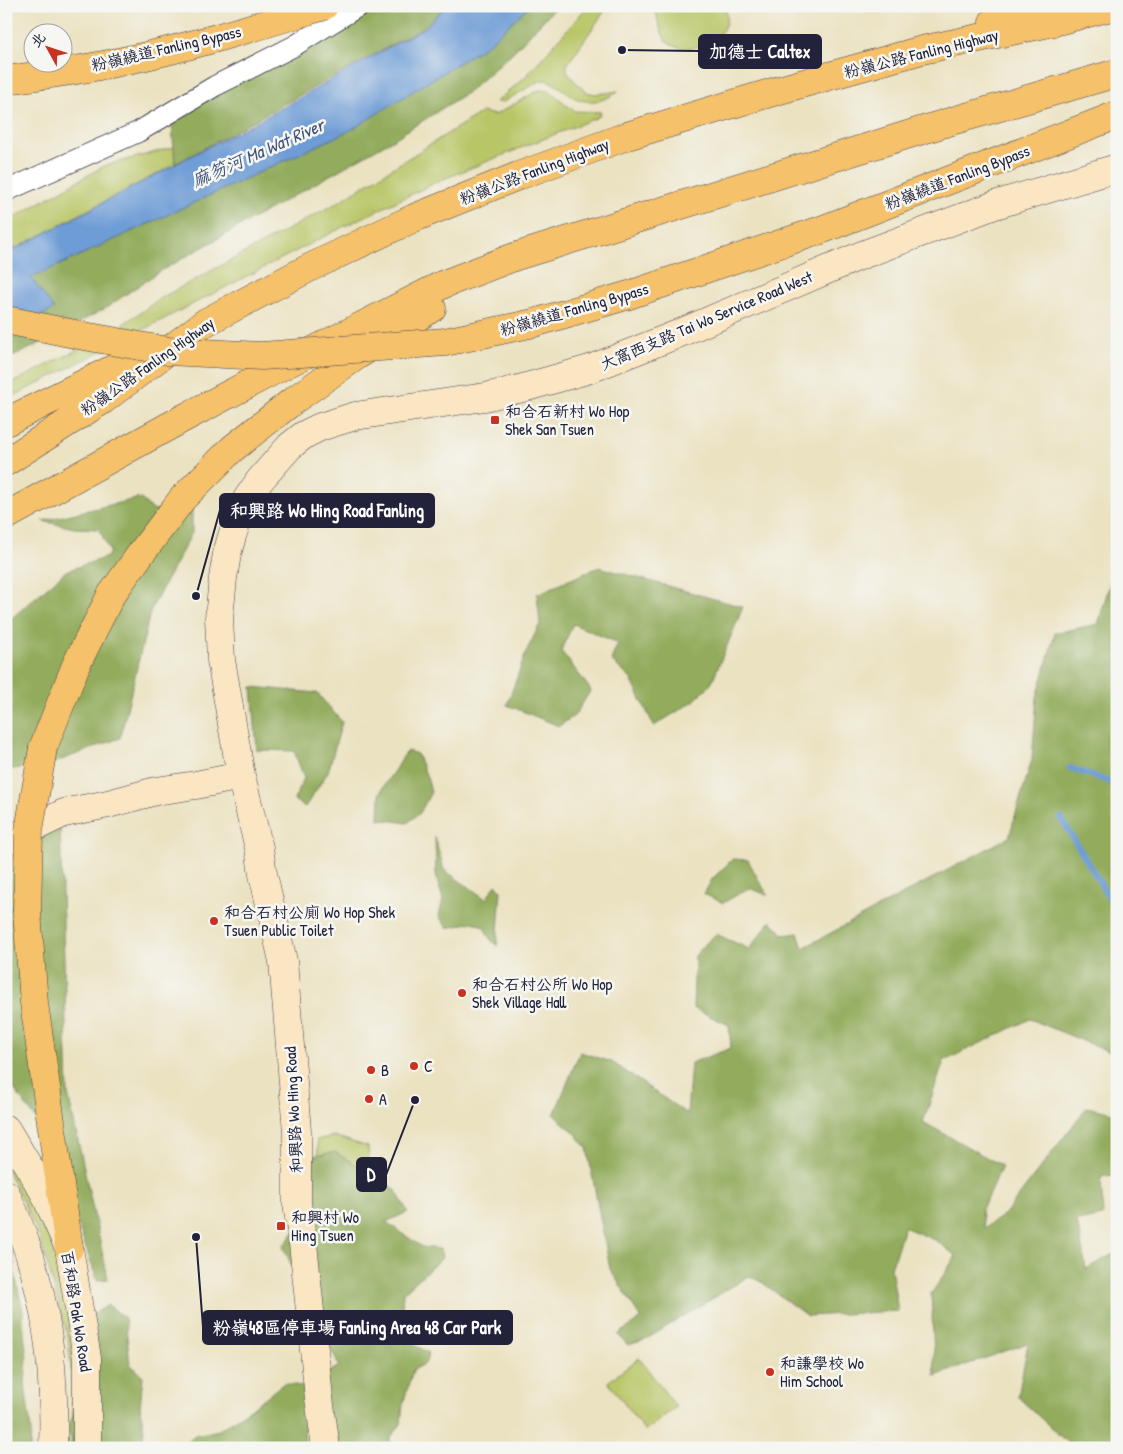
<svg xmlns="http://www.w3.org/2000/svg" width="1123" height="1454" viewBox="0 0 1123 1454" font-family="'Patrick Hand','LXGW WenKai TC',sans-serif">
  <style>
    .green { fill: #b9c668; stroke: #6e7452 }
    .forest { fill: #92ab5c; stroke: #5a664c }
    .water { fill: #6e9cd6; stroke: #485f88 }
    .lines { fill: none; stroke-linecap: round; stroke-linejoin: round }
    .stream { stroke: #6e9cd6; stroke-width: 6 }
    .minor-casing { stroke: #403f4f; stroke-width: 22 }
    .secondary-casing { stroke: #403f4f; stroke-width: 29 }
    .motorway-casing { stroke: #403f4f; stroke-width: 29 }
    .minor { stroke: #fff; stroke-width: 20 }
    .secondary { stroke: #fbe6c4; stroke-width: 28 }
    .motorway { stroke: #f5c16b; stroke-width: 28 }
    .motorway-bridge-casing { stroke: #403f4f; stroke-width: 29; stroke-linecap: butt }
    .motorway-bridge { stroke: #f5c16b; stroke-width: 28 }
    .poi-dot { fill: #c8321e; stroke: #f6f6f2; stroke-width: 2 }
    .labels { text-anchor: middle; stroke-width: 5; stroke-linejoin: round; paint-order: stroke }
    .street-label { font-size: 16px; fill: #22223b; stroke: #f6f6f2 }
    .poi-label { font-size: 16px; fill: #22223b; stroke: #f6f6f2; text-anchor: start }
    .water-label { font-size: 18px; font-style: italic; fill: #405379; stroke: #f6f6f2 }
    .leader { fill: none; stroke: #22223b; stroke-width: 2 }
    .callout-dot { fill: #22223b; stroke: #f6f6f2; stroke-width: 2 }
    .callout { fill: #22223b; stroke: #22223b; stroke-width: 2 }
    .callout-label { font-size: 18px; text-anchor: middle; font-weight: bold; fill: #fff }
  </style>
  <rect width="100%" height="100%" fill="#f6f6f2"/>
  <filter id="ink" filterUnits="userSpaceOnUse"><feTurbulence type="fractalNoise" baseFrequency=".02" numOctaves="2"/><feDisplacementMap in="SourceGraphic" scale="10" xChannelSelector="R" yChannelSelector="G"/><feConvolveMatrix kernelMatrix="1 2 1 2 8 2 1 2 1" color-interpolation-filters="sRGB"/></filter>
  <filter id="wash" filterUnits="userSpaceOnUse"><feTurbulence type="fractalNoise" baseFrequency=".0096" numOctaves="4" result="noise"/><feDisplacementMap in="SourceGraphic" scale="20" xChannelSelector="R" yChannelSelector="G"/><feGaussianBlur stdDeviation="1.12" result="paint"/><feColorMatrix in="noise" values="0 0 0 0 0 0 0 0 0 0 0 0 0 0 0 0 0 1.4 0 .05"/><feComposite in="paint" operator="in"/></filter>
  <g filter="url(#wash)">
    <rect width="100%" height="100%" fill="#ebe2c1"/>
    <!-- green -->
    <path class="green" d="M588,6h20l-41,59v7c21,24 19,24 51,19 -6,5 -10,7 -17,9 -27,6 -32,-10 -54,-20l-7,1 -37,21h-7l29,-25z
      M654,6h70c15,30 -37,56 -58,34 -6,-7 -9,-25 -12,-34z
      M539,90h10l25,21 27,1 -3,5 -157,63 -98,47 -337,173v-14c52,-27 107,-51 153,-87l176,-95 147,-92 13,3z
      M174,147l9,13 -167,88 -10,1v-27l98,-56z
      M334,1136l34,11 2,36 -50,-7 -3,-36z
      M6,1147l17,31 29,65 18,58 9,147h-9l3,-21 -2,-57 -3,-33 -29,-102 -33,-67z
      M639,1358l37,49 -31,24 -37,-49z"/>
    <!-- forest -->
    <path class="forest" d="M354,6h91l-19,20 -251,138 -3,-40 15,-21z
      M529,6h28l-45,47 -44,39 -74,47 -237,134 -51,35 -67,36 -33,16v-38l25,-44 317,-147 139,-86z
      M140,498l13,12 39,-4v27l-41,76 -31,129 -67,25 -47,7v-147l60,-52 41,-14 3,-5 -11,-23 -25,-1 -32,-7z
      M599,567l144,40 -32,77 -17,17 -40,25 -23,-47 -20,-19 7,-17 -45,-19 -12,27 30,39 -16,25 -16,11 -52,-21 20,-55 13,-26 -3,-30z
      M1112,576l5,6v473l-87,-36 -86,42 -21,61 79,44 -21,45 3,17 21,-14 82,-107 30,7v61l-16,2 2,39 -26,5 9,48 31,-17v196h-44l-55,-51 10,-54 -93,33 -4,-82 25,-38 -19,-15 -33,-14 -13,41 7,43 -91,5 -44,-33 -14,-7 -104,64 -17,5 -10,-10 23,-17 -31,-49 -23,-121 -11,-14 -22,-19 26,-63 32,10 75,52 4,-51 40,-15 -2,-23 -36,-17 2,-52 8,-10 13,-12 33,15 22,-28 13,14 14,-2 5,15 206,-111 23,-78 5,-62 18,-64 43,-9z
      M252,687l65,6 25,29 -14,50 -23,35 -11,-7 10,-22 -10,-27 -37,-1z
      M407,751l10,3 10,23 4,15 -11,21 -13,10 -28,-4 1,-27z
      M60,823l8,271 40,185 -11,1 -51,-147 -40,-55v-223z
      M435,837l9,33 42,29 10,-15 5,6 -4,56 -7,-7 -6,-12 -11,-5 -26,6 -8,-12 4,-17 -5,-15 -2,-11z
      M733,859l15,1 10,19 10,16 -19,-7 -26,15 -19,-9 8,-15z
      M335,1152l60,37 13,23 -22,10 36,25 18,2 2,9 -39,35 -3,44 29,16 -4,11 -12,6 -10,34 -2,20 -11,14v10h-76l12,-74 13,-8 -56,-119 21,-29 -19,-57z
      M6,1218l7,14 1,38 9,41 1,22 3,26 -2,25 6,48 -1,16h-24v-173l5,-3 -5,1z
      M108,1305l17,13 5,46 13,12 -3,31 4,23 -3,18h-65l-10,-20 14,-22 13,-92z
      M284,1383l21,4 11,13 -12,7 1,41h-127l17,-13 24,-5 33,-22z"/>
    <!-- water -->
    <path class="water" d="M445,6h84l-42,39 -136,85 -320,148 23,31 -38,21 -10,-8v-73l10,-1 5,-2 259,-137 145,-82z"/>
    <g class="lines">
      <!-- stream -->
      <path class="stream" d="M1070,768l47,16
        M1061,818l56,93"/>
    </g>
  </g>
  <g filter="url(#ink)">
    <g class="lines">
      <!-- minor casing -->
      <g class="minor-casing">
        <path id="minor" d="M6,191l132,-59 77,-46 79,-40 65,-40"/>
      </g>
      <!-- secondary casing -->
      <g class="secondary-casing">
        <path id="secondary" d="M6,841l58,-28 44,-9 48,-13 40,-6 45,-9
          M6,1129l38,63 25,56 18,110v90
          M6,1194c38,82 50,164 47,254
          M326,1448l-7,-50 -16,-155 -6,-39v-73l-14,-170 -20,-87 -4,-26 -18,-72 -20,-116 -2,-42 4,-40 4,-24 5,-18 6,-18 9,-19 13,-19 30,-34 14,-11 16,-8 35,-11 130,-19 38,-9 67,-19 83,-33 189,-81 133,-50 122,-37"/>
      </g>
      <!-- motorway casing -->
      <g class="motorway-casing">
        <path id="motorway" d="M993,22l39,-16
          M991,164l126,-49
          M6,422l139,-69
          M6,462l97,-62 103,-78 105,-55 103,-49 104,-42 109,-40 156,-47 139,-39 132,-28 61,-16
          M6,516l176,-97 93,-49 169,-86 70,-27 438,-136 165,-48
          M43,748l33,-83 35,-70 31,-43 41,-54 49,-49 62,-49 64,-45 74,-47
          M27,912l7,91 35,245"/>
      </g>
      <!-- minor -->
      <use href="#minor" class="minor"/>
      <!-- secondary -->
      <use href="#secondary" class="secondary"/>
      <!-- motorway -->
      <use href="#motorway" class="motorway"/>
      <!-- motorway-bridge casing -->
      <g class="motorway-bridge-casing">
        <path id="motorway-bridge" d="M6,80c39,-5 78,-10 117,-19 68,-14 135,-35 201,-55
          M6,320l78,16 84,15 94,5 183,-14 89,-19 95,-28 192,-65 170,-66
          M27,912l2,-82 14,-82"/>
      </g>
      <!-- motorway-bridge -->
      <use href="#motorway-bridge" class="motorway-bridge"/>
    </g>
  </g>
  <!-- markers -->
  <g class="poi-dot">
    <rect x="490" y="415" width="10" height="10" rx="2.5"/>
    <circle cx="214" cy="921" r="5"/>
    <circle cx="462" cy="993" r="5"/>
    <circle cx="414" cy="1066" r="5"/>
    <circle cx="371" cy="1070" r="5"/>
    <circle cx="369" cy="1099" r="5"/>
    <rect x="276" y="1221" width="10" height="10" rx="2.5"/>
    <circle cx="770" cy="1372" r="5"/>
  </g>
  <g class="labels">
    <!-- street labels -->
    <g class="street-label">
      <text transform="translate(166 48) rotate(-13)" y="6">粉嶺繞道 Fanling Bypass</text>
      <text transform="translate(921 53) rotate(-14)" y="6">粉嶺公路 Fanling Highway</text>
      <text transform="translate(534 171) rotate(-21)" y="6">粉嶺公路 Fanling Highway</text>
      <text transform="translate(957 177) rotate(-21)" y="6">粉嶺繞道 Fanling Bypass</text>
      <text transform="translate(574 309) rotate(-16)" y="6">粉嶺繞道 Fanling Bypass</text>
      <text transform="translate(706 320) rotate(-23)" y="6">大窩西支路 Tai Wo Service Road West</text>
      <text transform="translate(147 366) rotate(-35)" y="6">粉嶺公路 Fanling Highway</text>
      <text transform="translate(293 1110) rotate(-93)" y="6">和興路 Wo Hing Road</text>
      <text transform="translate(77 1311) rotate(81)" y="6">百和路 Pak Wo Road</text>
    </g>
    <!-- poi labels -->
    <g class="poi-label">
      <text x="505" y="417">和合石新村 Wo Hop<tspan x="505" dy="18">Shek San Tsuen</tspan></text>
      <text x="224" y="918">和合石村公廁 Wo Hop Shek<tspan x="224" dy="18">Tsuen Public Toilet</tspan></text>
      <text x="472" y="990">和合石村公所 Wo Hop<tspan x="472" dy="18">Shek Village Hall</tspan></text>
      <text x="424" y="1072">C</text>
      <text x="381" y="1076">B</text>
      <text x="379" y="1105">A</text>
      <text x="291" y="1223">和興村 Wo<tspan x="291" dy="18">Hing Tsuen</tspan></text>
      <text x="780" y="1369">和謙學校 Wo<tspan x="780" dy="18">Him School</tspan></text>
    </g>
    <!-- water labels -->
    <g class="water-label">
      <text transform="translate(258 153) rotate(-24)" y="6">麻笏河 Ma Wat River</text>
    </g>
  </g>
  <!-- callouts -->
  <path class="leader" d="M622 50L699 51M196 596L220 510M415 1100L386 1175M196 1237L203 1327"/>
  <g class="callout-dot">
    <circle cx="622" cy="50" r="5"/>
    <circle cx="196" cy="596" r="5"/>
    <circle cx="415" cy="1100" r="5"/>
    <circle cx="196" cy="1237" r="5"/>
  </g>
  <g class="callout">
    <rect x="699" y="35" width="122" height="33" rx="5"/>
    <rect x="220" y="494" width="214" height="33" rx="5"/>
    <rect x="357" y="1158" width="29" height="33" rx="5"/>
    <rect x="203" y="1311" width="309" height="33" rx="5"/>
  </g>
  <g class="callout-label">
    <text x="760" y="58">加德士 Caltex</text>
    <text x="327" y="517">和興路 Wo Hing Road Fanling</text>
    <text x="371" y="1181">D</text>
    <text x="357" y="1334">粉嶺48區停車場 Fanling Area 48 Car Park</text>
  </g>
  <!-- margin -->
  <rect width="1123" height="1454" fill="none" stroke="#f6f6f2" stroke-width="25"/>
  <!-- north arrow -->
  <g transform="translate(48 48) rotate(310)"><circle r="24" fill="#f6f6f2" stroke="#a1a1a9"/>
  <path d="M0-4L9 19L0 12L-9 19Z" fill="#c8321e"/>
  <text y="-8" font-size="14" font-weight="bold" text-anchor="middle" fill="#22223b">北</text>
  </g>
</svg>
